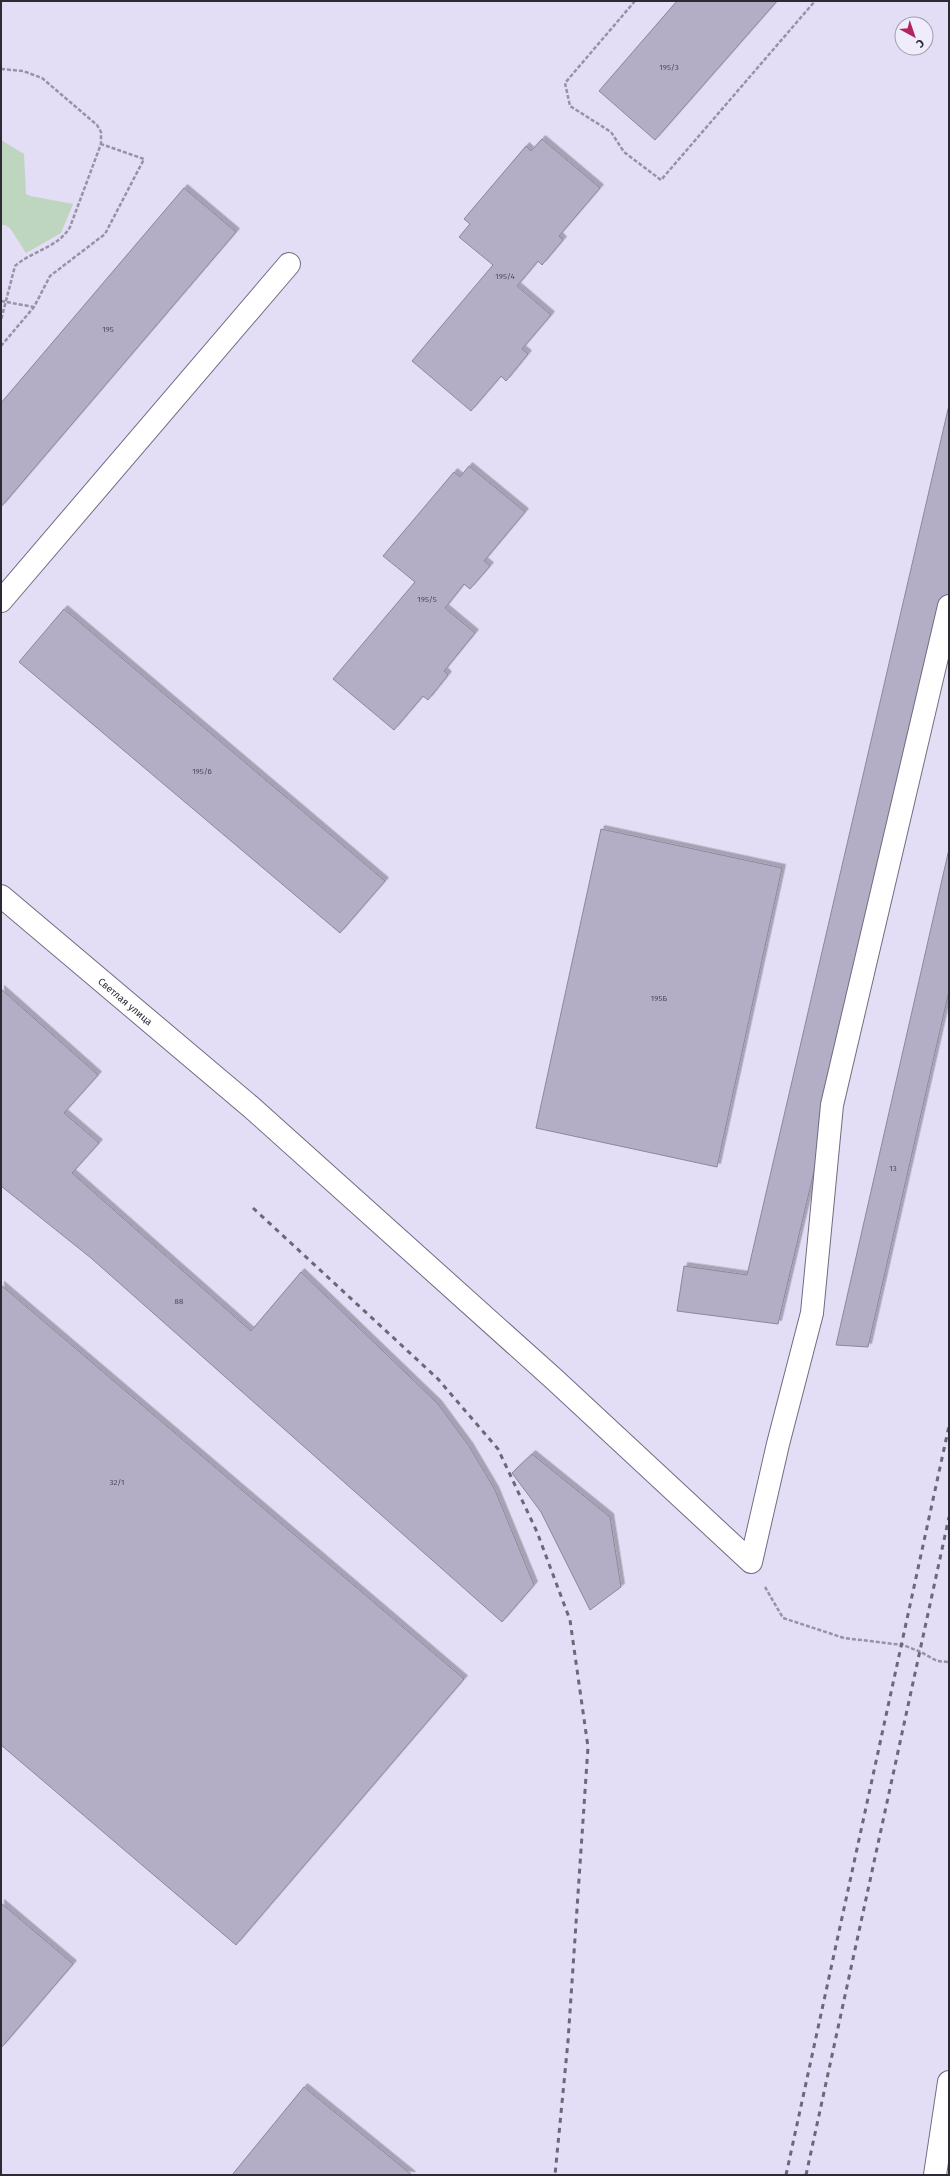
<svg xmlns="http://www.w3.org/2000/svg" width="950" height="2176" viewBox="0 0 950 2176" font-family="'Fira Sans',sans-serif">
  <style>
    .green { fill: #bed5bf }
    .building { fill: #b3adc5; stroke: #8d879e; filter: url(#shadow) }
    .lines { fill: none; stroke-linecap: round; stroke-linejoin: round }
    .minor-casing { stroke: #726c82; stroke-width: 24 }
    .path { stroke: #9792a5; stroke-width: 2.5; stroke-dasharray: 4 2; stroke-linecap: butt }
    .minor { stroke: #fff; stroke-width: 22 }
    .rail { stroke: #6b6877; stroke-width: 3; stroke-dasharray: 5 5; stroke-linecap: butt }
    .labels { text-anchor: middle; stroke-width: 3; stroke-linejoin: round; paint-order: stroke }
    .number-label { font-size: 8px; fill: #4e4b58 }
    .street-label { font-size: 10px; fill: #2c2a34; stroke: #efecfb }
  </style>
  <defs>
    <filter id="shadow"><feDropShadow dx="3.5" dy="-3.5" stdDeviation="0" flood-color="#0004"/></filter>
  </defs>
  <rect width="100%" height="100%" fill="#e3ddf6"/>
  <!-- green -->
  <path class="green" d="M1,140l23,14 2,40 4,2 43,8 -12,29 -35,20 -16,-25 -5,-3h-4z"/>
  <!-- building -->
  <path class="building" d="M677,1h100l-122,139 -56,-49z
    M542,139l58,49 -41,48 4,4 -21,25 -4,-4 -21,25 34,29 -29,34 6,5 -22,27 -5,-5 -30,35 -59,-50 81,-96 -34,-28 11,-13 -6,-5 62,-73 5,5z
    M184,188l52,44 -235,275v-104z
    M949,405v194l-171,725 -101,-13 7,-45 63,9z
    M469,466l56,46 -41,49 6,5 -20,23 -6,-5 -19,24 30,25 -31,38 4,4 -20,25 -5,-4 -29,34 -61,-51 82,-97 -32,-26 71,-84 6,5z
    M64,609l321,272 -45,52 -321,-271z
    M601,829l181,39 -65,299 -181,-39z
    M949,849v142l-81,356 -32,-2z
    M1,989l97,86 -34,38 35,30 -27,30 179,158 50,-59 137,132 31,42 26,44 39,95 -32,37 -411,-364 -90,-72z
    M1,1285l463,394 -228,266 -235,-200z
    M532,1454l78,63 11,70 -31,23 -49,-98 -29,-39z
    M1,1903l72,61 -72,84z
    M304,2087l108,88h-180z"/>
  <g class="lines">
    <!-- minor casing -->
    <g class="minor-casing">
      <g id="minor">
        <path d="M1,601l288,-337"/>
        <path id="s1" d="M1,896l250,211 303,272 197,183 27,-118 34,-131 20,-208 117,-499"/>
        <path d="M935,2175l14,-93"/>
      </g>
    </g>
    <!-- path -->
    <path class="path" d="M635,1l-70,82 5,23 41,26 13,20 37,28 154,-179
      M1,69l22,2 19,7 55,47 4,7v12l-31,83c-11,20 -38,24 -55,39l-14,54
      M1,301l33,6
      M1,346l33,-39 16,-31 55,-42 39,-75 -43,-15
      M765,1587l18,31 61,20 59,7 18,7 16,9 12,1"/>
    <!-- minor -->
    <use href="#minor" class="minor"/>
    <!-- rail -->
    <path class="rail" d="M253,1208l185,171 60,70 39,83 33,88 18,127 -20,294 -13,134
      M786,2175l163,-749
      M806,2175l143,-658"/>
  </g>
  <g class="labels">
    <!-- number labels -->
    <g class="number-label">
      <text x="669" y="70">195/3</text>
      <text x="505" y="279">195/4</text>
      <text x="108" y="332">195</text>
      <text x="427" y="602">195/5</text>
      <text x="202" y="774">195/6</text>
      <text x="659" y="1001">195Б</text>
      <text x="893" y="1171">13</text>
      <text x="179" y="1304">88</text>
      <text x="117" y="1485">32/1</text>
    </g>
    <!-- street labels -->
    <g class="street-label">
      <text dy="4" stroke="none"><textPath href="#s1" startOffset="163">Светлая улица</textPath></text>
    </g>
  </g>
  <!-- border -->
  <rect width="950" height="2176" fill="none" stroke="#2c2a34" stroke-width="4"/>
  <!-- north arrow -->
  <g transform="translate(914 36) rotate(140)"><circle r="19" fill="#efecfb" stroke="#a19eab"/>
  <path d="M0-3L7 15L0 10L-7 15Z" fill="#b2255d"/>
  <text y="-6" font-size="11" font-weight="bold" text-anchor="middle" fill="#2c2a34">С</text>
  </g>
</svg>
